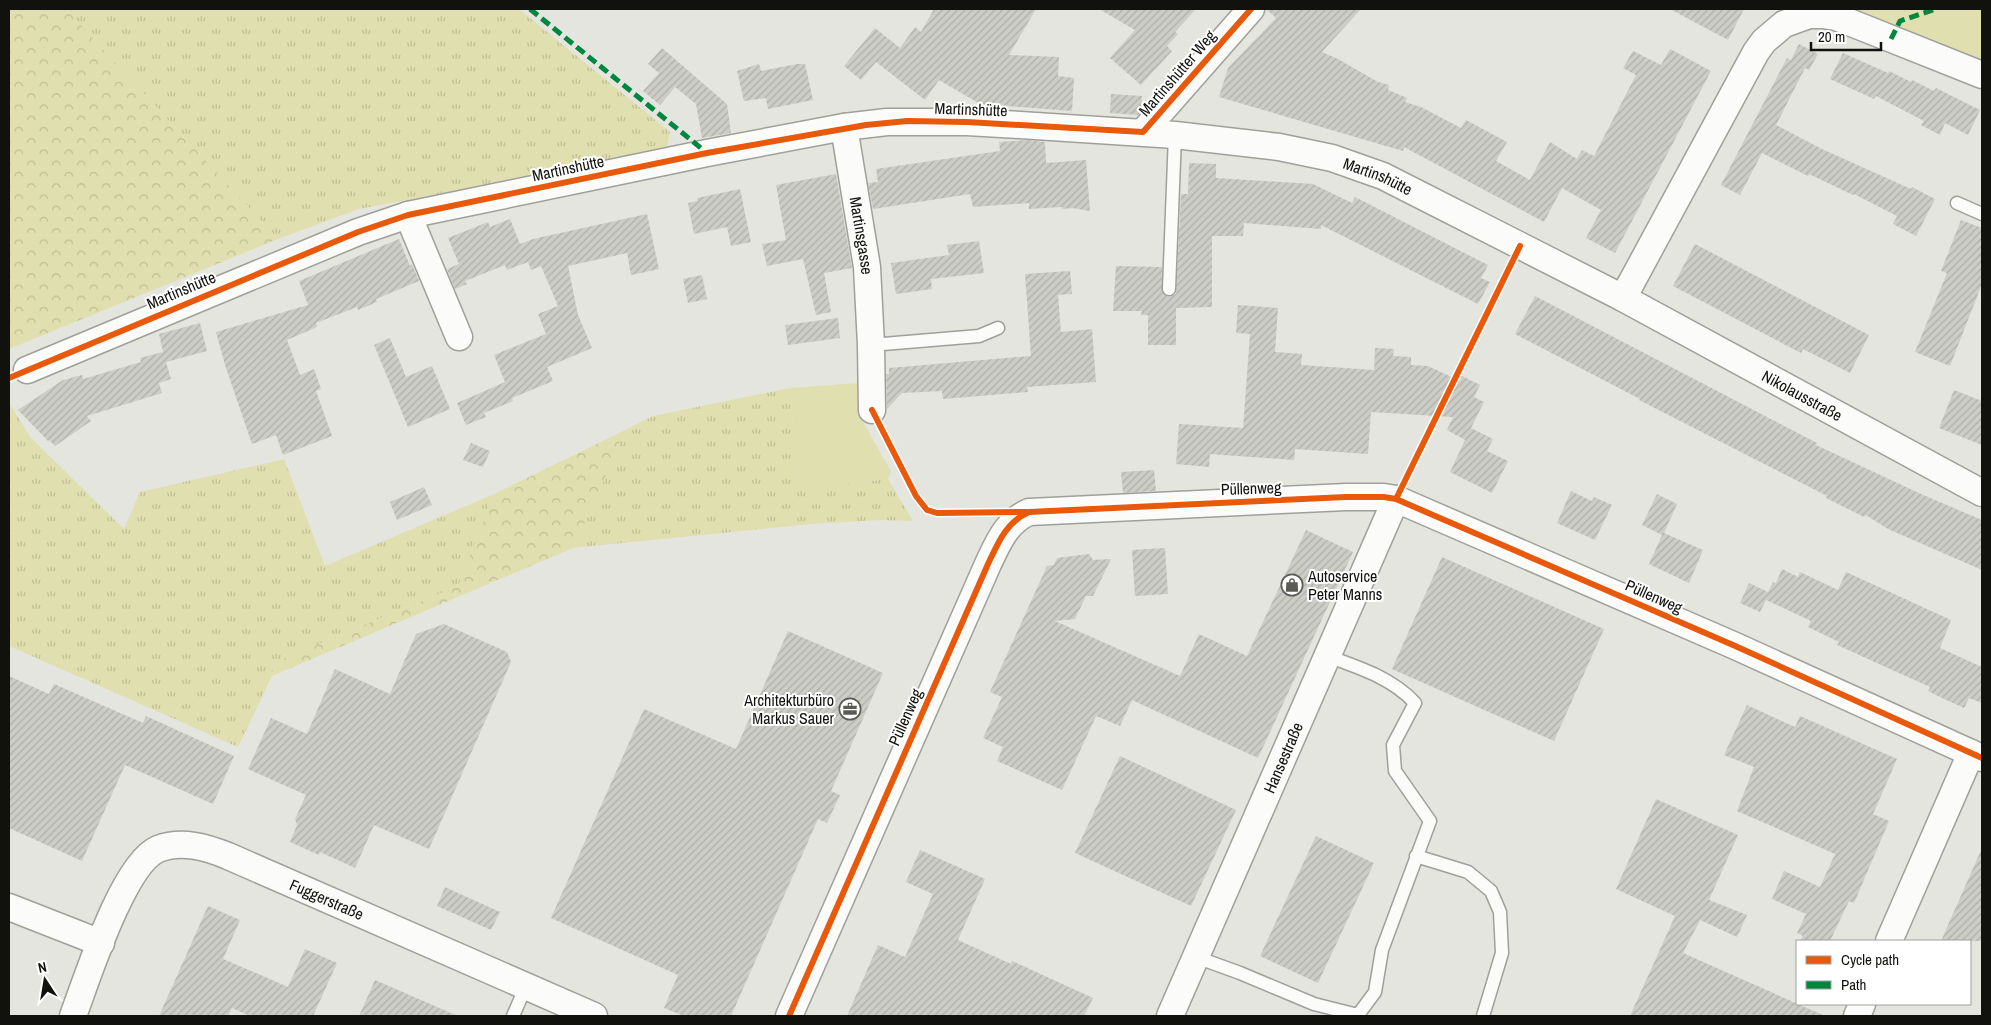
<svg xmlns="http://www.w3.org/2000/svg" width="1991" height="1025" viewBox="0 0 1991 1025" font-family="'Archivo Narrow',sans-serif">
  <style>
    .grass { fill: url(#grass-tufts) }
    .forest { fill: url(#forest-crowns) }
    .park { fill: #e0dfaf }
    .building { fill: url(#building-hatch) }
    .lines { fill: none; stroke-linecap: round; stroke-linejoin: round }
    .service-casing { stroke: #9fa09a; stroke-width: 15 }
    .minor-casing { stroke: #9fa09a; stroke-width: 29 }
    .service { stroke: #fbfbfa; stroke-width: 12 }
    .minor { stroke: #fbfbfa; stroke-width: 26 }
    .quiet { stroke: #00873e; stroke-width: 5; stroke-dasharray: 10 5; stroke-linecap: butt }
    .cycleway-casing { stroke: #fff; stroke-width: 9 }
    .cycleway { stroke: #e8590c; stroke-width: 6 }
    .labels { text-anchor: middle; stroke-width: 4; stroke-linejoin: round; paint-order: stroke }
    .street-label { font-size: 16px; fill: #11110d; stroke: #fff }
    .poi-label { font-size: 16px; fill: #11110d; stroke: #fff; text-anchor: start }
  </style>
  <defs>
    <pattern id="grass-tufts" width="24" height="20" patternUnits="userSpaceOnUse" patternTransform="scale(1.25)"><rect width="24" height="20" fill="#e0dfaf"/><path d="M3 7l-1-3M5 7V3M7 7l1-3M15 17l-1-3M17 17v-4M19 17l1-3" fill="none" stroke="#bfbe95"/></pattern>
    <pattern id="forest-crowns" width="20" height="18" patternUnits="userSpaceOnUse" patternTransform="scale(1.25)"><rect width="20" height="18" fill="#e0dfaf"/><path d="M2 6a3 3 0 1 1 6 0M12 15a3 3 0 1 1 6 0" fill="none" stroke="#bfbe95"/></pattern>
    <pattern id="building-hatch" width="6" height="6" patternUnits="userSpaceOnUse" patternTransform="scale(1.25)"><rect width="6" height="6" fill="#cdcdc8"/><path d="M-1 1l2-2M0 6l6-6M5 7l2-2" fill="none" stroke="#afafab"/></pattern>
  </defs>
  <rect width="100%" height="100%" fill="#e4e5de"/>
  <!-- grass -->
  <path class="grass" d="M66,9h453l151,123 -4,19 -307,58 -81,30z
    M790,388l8,100 90,-9 25,42 -32,-1 -70,4 -238,24 46,-103 -2,-11 36,-18z
    M9,403l22,35 93,91 16,-37 144,-33 41,107 169,-72 -36,92 -185,77 -1,13 -34,71 -229,-101z"/>
  <!-- forest -->
  <path class="forest" d="M9,9h57l212,230 -269,110z
    M617,434l3,11 -47,103 -301,128 1,-13 185,-77 36,-92z"/>
  <!-- park -->
  <path class="park" d="M1845,9h137v52z
    M859,383l1,34 31,54 -3,8 -90,10 -8,-101z"/>
  <!-- building -->
  <path class="building" d="M934,9h102l-27,46 50,2 -1,19 16,2 -2,33 -92,-7 -41,-24 -14,20 -49,-38 -15,18 -17,-14 31,-38 25,20 15,-21 6,5z
    M1099,9h97l-21,23 3,2 -11,12 5,5 -31,34 -31,-27 25,-28z
    M1266,9h95l-39,43 16,7 40,23 11,3 -1,5 19,8 -2,4 16,5 40,21 5,-8 41,22 -11,19 34,19 20,-38 27,17 5,-9 12,6 42,-81 -13,-7 10,-17 28,14 9,-16 41,22 -96,182 -29,-15 15,-28 -39,-22 -18,34 -140,-75 -1,4 -184,-54 9,-29 48,-50z
    M1670,9h74l-16,31z
    M1799,44l19,10 -9,16 -18,-10z
    M662,48l65,56 4,29 -29,5 -6,-34 -21,-17 -15,18 -17,-14 16,-18 -11,-9z
    M1843,53l45,20 1,-2 22,11 1,-2 22,11 2,-3 44,22 -12,25 -23,-12 -5,12 -19,-10 3,-4 -48,-25 -2,3 -44,-20z
    M1787,58l18,10 -29,57 46,24 89,40 1,-2 23,12 -19,37 -23,-12 4,-8 -43,-22 -1,1 -44,-21 -1,2 -46,-23 -22,42 -19,-10z
    M759,64l2,7 36,-7h8l8,36 -45,9 -2,-11 -22,3 -7,-30z
    M1111,94l31,2 -1,15 -3,4 -28,-2z
    M1027,140l18,2 1,21 40,-3 4,51 -18,-3 -10,1v-2l-33,2v-6l-56,4 -3,-13 -97,15 -5,-26 10,-1 -2,-13 124,-18 -1,-9z
    M1189,163l27,1v14l97,6 39,19 3,-6 133,68 -7,13 9,4 -12,22 -157,-79v4l-77,-6 -1,13h-31v71l-36,1v37h-28v-30h-7l1,-4h-29l3,-45 46,1v25l6,5 8,-3 5,-100h7z
    M836,174l16,94 -28,5 7,39 -15,3 -13,-56 -36,7 -5,-22 24,-4 -10,-55z
    M740,189l11,53 -20,4 -4,-19 -33,7 -6,-31 10,-2 -1,-3z
    M647,214l12,55 -28,6 -4,-22 -59,13 10,49 14,33 -45,19 6,14 -41,17 1,3 -29,12 2,4 -20,8 -9,-22 48,-21 -11,-27 52,-21 -8,-20 20,-8 -17,-40 -10,4 -3,-8 -21,8 -2,-5 -40,16 2,3 -12,5 -8,-20 12,-5 -11,-26 40,-16 2,5 20,-8 10,25 13,-5z
    M1961,220l21,8v56l-32,82 -35,-14 32,-79 -6,-2z
    M399,239l11,27 2,-2 7,17 -43,18 1,3 -19,8 -1,-3 -41,16 1,4 -30,13 13,35 14,-6 7,20 -5,2 16,45 -49,19 -7,-20 -24,9 -27,-79 -9,-33 92,-27 -9,-24z
    M979,241l5,32 -53,6 1,10 -36,5 -5,-31 58,-8 -2,-10z
    M1695,244l174,91 -19,38 -47,-24 -2,4 -128,-67z
    M1070,271l2,23 -14,1 3,37 31,-3 4,53 -69,5 1,5 -85,7 -1,-8 -40,2 -15,16 -1,-35h3v-6l142,-12 -6,-82z
    M702,275l5,24 -19,4 -5,-24z
    M1535,296l282,147 -1,2 105,49 61,26v50l-94,-41 -22,-14 -2,2 -38,-19 1,-2 -188,-96 1,-1 -125,-65z
    M1238,305l40,3 -3,44 27,2 -1,11 73,5 1,-22 19,1 -1,7 18,1v8l17,1 32,15 2,-5 18,9 -6,12 10,5 -13,26 22,11 -6,12 21,10 -16,32 -42,-21 15,-32 -18,-10 6,-13 -82,-5 -3,42 -73,-5 -1,11 -84,-6 -1,13 -33,-3 3,-40 64,4 7,-94 -14,-1z
    M838,318l2,20 -52,7 -3,-20z
    M200,323l7,28 -41,11 5,17 -12,4 3,10 -75,23 4,5 -36,25 -6,-6 -1,1 -30,-31 45,-30 19,-5 1,4 58,-17 -1,-4 23,-6 -4,-18z
    M390,338l16,39 26,-11 18,43 -42,18 -34,-82z
    M1954,390l28,11v44l-43,-17z
    M471,443l19,8 -7,16 -20,-7z
    M1154,470l2,21 -33,2 -2,-21z
    M424,487l8,18 -35,15 -7,-18z
    M1571,491l21,10 2,-4 18,8 -17,35 -38,-17z
    M1657,494l20,10 -13,29 39,17 -14,33 -40,-19 13,-29 -20,-10z
    M1306,530l47,22 -95,206 -126,-58 -12,26 -24,-10 -34,74 -65,-29 6,-14 -20,-9 19,-41 -12,-5 57,-126 7,-1 3,-7 32,-4 4,6 18,-1 -18,37h-7l-11,23 -20,2 125,55 19,-42 48,22z
    M1165,548l3,46 -33,2 -3,-46z
    M1442,557l162,72 -50,112 -162,-72z
    M1782,569l16,8 2,-5 38,18 8,-18 105,48 -11,28 42,19v36l-13,-5 -5,10 -22,-10 -14,-7 2,-4 -93,-42 2,-3 -31,-15 3,-6 -45,-21 -6,12 -20,-9 9,-20 19,9 5,-10 3,1z
    M444,624l63,28 4,10 -82,187 -55,-24 -19,43 -35,-16 -1,3 -29,-13 7,-17 -2,-6 11,-24 -58,-26 23,-51 36,16 28,-65 55,25 26,-60z
    M788,631l95,42 -52,118 9,4 -13,28 -9,-4 -87,197h-47l-20,-8 14,-33 -127,-57 93,-209 92,40z
    M9,676l40,18 5,-10 89,39 3,-7 88,40 -21,48 -88,-39 -43,96 -73,-33z
    M1747,705l48,22 5,-11 97,43 -24,55 16,7 -35,82 -5,-2 -19,40h-30l3,-5 -6,-3 9,-19 -34,-15 12,-28 36,16 15,-33 -98,-43 17,-44 -30,-12z
    M1120,756l116,54 -45,96 -116,-53z
    M1656,799l82,36 -29,65 38,15 -10,22 -37,-17 -17,33 142,63h-195l45,-100 -59,-27z
    M1316,836l58,27 -56,120 -58,-27z
    M1982,848v93h-41z
    M920,850l65,29 -27,61 53,24 1,-3 81,37 -9,18h-237l31,-71 27,12 28,-63 -27,-12z
    M445,887l55,25 -9,18 -54,-24z
    M208,906l32,14 -17,39 40,17 25,11 17,-38 32,14 -24,53h-63l-18,-8 -4,8h-69z
    M375,980l83,36h-99z"/>
  <g class="lines">
    <!-- service casing -->
    <g class="service-casing">
      <path id="service" d="M1957,203l25,11
        M1169,289l6,-154
        M871,345l108,-9 19,-8
        M1416,856l52,16 23,19 9,21 2,41 -19,63
        M1196,957l44,16 74,31 44,11 17,-23 7,-42 48,-129 -35,-50 -2,-26 22,-42c-23,-25 -57,-36 -88,-47
        M513,1016l13,-30"/>
    </g>
    <!-- minor casing -->
    <g class="minor-casing">
      <g id="minor">
        <path id="s1" d="M844,127l23,140 4,78 1,65"/>
        <path d="M1143,132l108,-123"/>
        <path d="M408,215l51,122"/>
        <path d="M1623,298l133,-246 8,-11 20,-17 25,-9h13l14,2 13,5 133,53"/>
        <path id="s2" d="M27,370l331,-138 50,-17 299,-62 137,-26 43,-5h80l53,3 155,10 104,12 53,11 51,18 240,122 359,195"/>
        <path d="M9,907l92,36"/>
        <path d="M1889,941l82,-188"/>
        <path id="s3" d="M73,1016c14,-37 50,-152 85,-167 24,-9 48,-2 70,7l366,160"/>
        <path d="M789,1016l199,-452c10,-21 18,-42 41,-52l317,-15h38l12,2 337,146 249,113"/>
        <path id="s4" d="M1170,1016l226,-517"/>
        <path d="M1857,1016l5,-12"/>
      </g>
    </g>
    <!-- service -->
    <use href="#service" class="service"/>
    <!-- minor -->
    <use href="#minor" class="minor"/>
    <!-- quiet -->
    <path class="quiet" d="M530,9l177,144
      M1891,39l9,-18 36,-12"/>
    <!-- cycleway casing -->
    <g class="cycleway-casing">
      <path id="cycleway" d="M9,378l349,-146 50,-17 299,-62 159,-28 41,-4 60,1 176,10 108,-123
        M872,410l44,86 11,14 10,3 90,-1
        M1396,499l124,-253
        M789,1016l199,-452c10,-21 18,-42 41,-52l317,-15h38l12,2 337,146 249,113"/>
    </g>
    <!-- cycleway -->
    <use href="#cycleway" class="cycleway"/>
  </g>
  <!-- icons -->
  <defs>
    <g id="shop-ring" transform="scale(1.125)"><circle r="9.5" fill="#fff" stroke="#5b5b56" stroke-width="1.5"/><path d="M-5-2.5h2.3a2.7 3.5 0 0 1 5.4 0H5L5.5 6h-11ZM-1.5-2.5h3a1.5 2.3 0 0 0-3 0Z" fill="#5b5b56"/></g>
    <g id="office-ring" transform="scale(1.125)"><circle r="9.5" fill="#fff" stroke="#5b5b56" stroke-width="1.5"/><path d="M-6-3h4V-5.5h4V-3h4V5H-6ZM-1-4.5V-3h2v-1.5ZM-6 0V1H6V0Z" fill="#5b5b56"/></g>
  </defs>
  <g fill-rule="evenodd">
    <use href="#shop-ring" x="1292" y="585"/>
    <use href="#office-ring" x="850" y="709"/>
  </g>
  <g class="labels">
    <!-- street labels -->
    <g class="street-label">
      <text transform="translate(1177 73) rotate(-49)" y="6">Martinshütter Weg</text>
      <text transform="translate(971 109) rotate(2)" y="6">Martinshütte</text>
      <text transform="translate(568 168) rotate(-12)" y="6">Martinshütte</text>
      <text dy="6" stroke="none"><textPath href="#s2" startOffset="1396">Martinshütte</textPath></text>
      <text dy="6" stroke="none"><textPath href="#s1" startOffset="110">Martinsgasse</textPath></text>
      <text transform="translate(181 290) rotate(-23)" y="6">Martinshütte</text>
      <text dy="6" stroke="none"><textPath href="#s2" startOffset="1874">Nikolausstraße</textPath></text>
      <text transform="translate(1251 488) rotate(-2)" y="6">Püllenweg</text>
      <text transform="translate(1654 596) rotate(24)" y="6">Püllenweg</text>
      <text transform="translate(905 717) rotate(-66)" y="6">Püllenweg</text>
      <text dy="6" stroke="none"><textPath href="#s4" startOffset="282">Hansestraße</textPath></text>
      <text dy="6" stroke="none"><textPath href="#s3" startOffset="370">Fuggerstraße</textPath></text>
    </g>
    <!-- poi labels -->
    <g class="poi-label">
      <text x="1308" y="582">Autoservice<tspan x="1308" dy="18">Peter Manns</tspan></text>
      <text x="834" y="706" text-anchor="end">Architekturbüro<tspan x="834" dy="18">Markus Sauer</tspan></text>
    </g>
  </g>
  <!-- border -->
  <rect width="1991" height="1025" fill="none" stroke="#11110d" stroke-width="20"/>
  <!-- legend -->
  <rect x="1796" y="940" width="175" height="65" fill="#ffffff" stroke="#a0a09e"/>
  <rect x="1806" y="956" width="25" height="8" fill="#e8590c" stroke="#a0a09e"/>
  <text x="1841" y="965" font-size="15" fill="#11110d">Cycle path</text>
  <rect x="1806" y="981" width="25" height="8" fill="#00873e" stroke="#a0a09e"/>
  <text x="1841" y="990" font-size="15" fill="#11110d">Path</text>
  <!-- north arrow -->
  <g transform="translate(45 980) rotate(348)" stroke="#ffffff" stroke-width="4" paint-order="stroke">
  <path d="M0-4L9 19L0 12L-9 19Z" fill="#11110d"/>
  <text y="-8" font-size="14" font-weight="bold" text-anchor="middle" fill="#11110d">N</text>
  </g>
  <!-- scale -->
  <path d="M1811 42v8h70v-8" fill="none" stroke="#11110d" stroke-width="2.5"/>
  <text x="1818" y="42" font-size="15" fill="#11110d" stroke="#ffffff" stroke-width="4" paint-order="stroke">20 m</text>
</svg>
